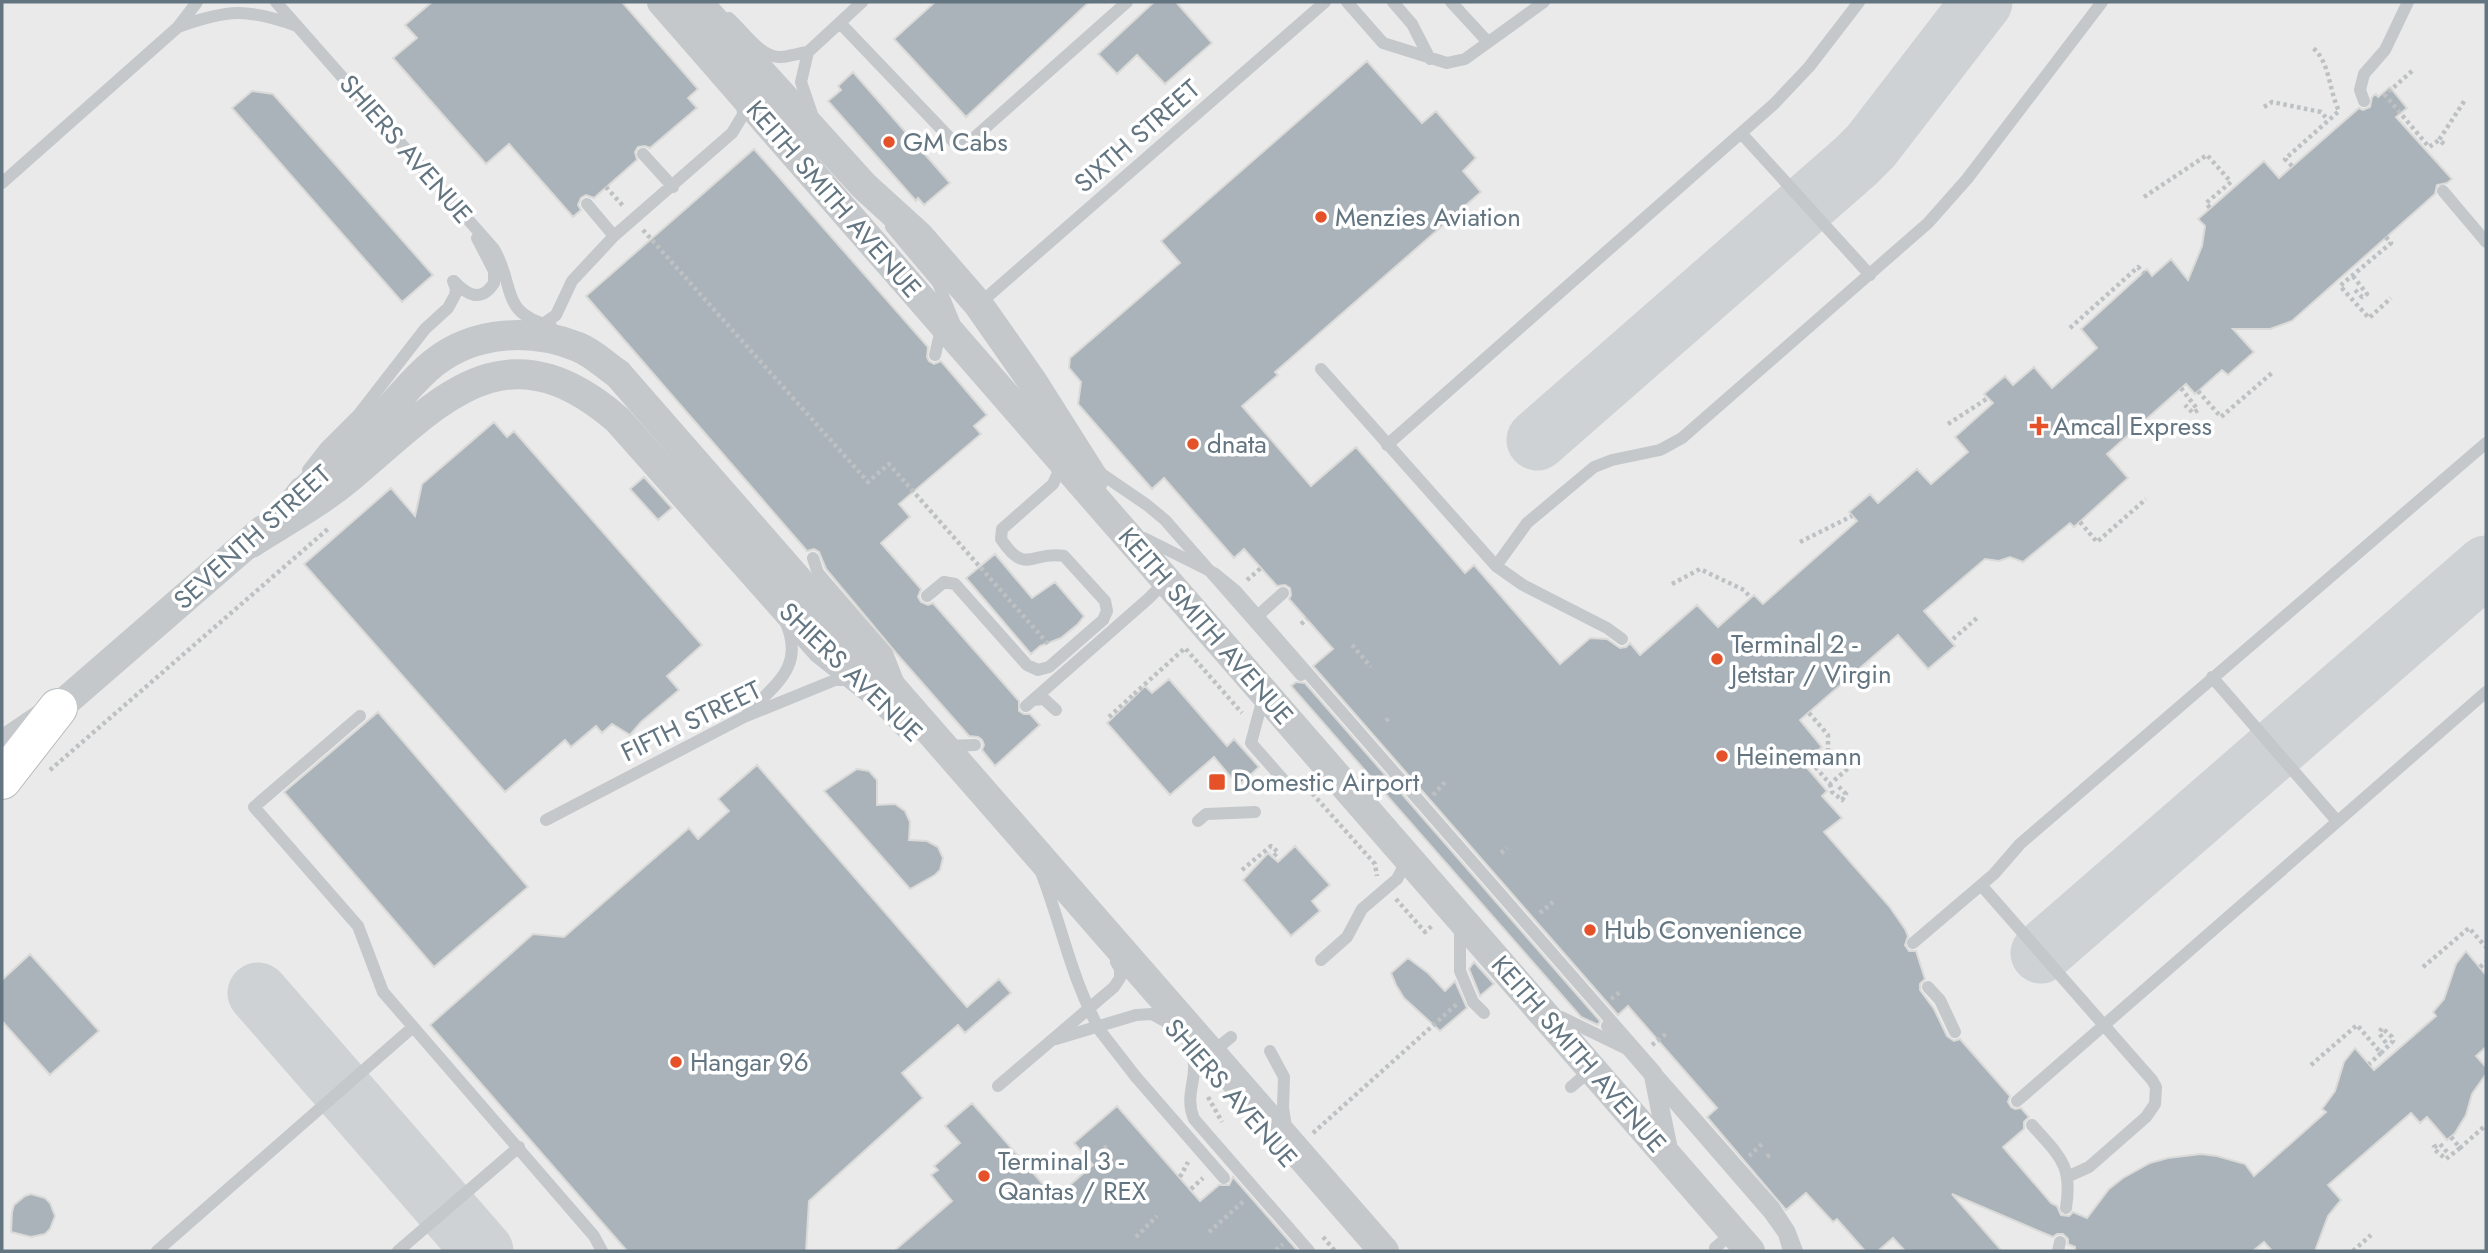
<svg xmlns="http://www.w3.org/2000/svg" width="2488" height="1253" viewBox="0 0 2488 1253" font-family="Jost,sans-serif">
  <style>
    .built { fill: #e9eae9 }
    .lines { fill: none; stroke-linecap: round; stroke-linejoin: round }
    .taxiway { stroke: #ced2d4; stroke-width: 61 }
    .building { fill: #aab3b9; stroke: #dadad8; stroke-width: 2 }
    .trunk-casing { stroke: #b7bbbe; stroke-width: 40 }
    .path { stroke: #bec1c3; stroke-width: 4.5; stroke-dasharray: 3.5 3.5; stroke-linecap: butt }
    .service { stroke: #c4c8cb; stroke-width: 12 }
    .tertiary { stroke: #c4c8cb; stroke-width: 30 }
    .trunk { stroke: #fff; stroke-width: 38 }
    .service-bridge { stroke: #c4c8cb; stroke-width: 12 }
    .tertiary-bridge { stroke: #c4c8cb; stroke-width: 30 }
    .poi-dot { fill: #e55129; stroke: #fff; stroke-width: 2.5 }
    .labels { text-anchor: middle; stroke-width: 7; stroke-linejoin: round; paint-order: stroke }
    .street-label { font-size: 26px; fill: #637581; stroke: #fff }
    .poi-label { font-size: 26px; fill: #637581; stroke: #fff; text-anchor: start }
  </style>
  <rect width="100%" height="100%" fill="#f9f9f6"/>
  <!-- built -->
  <path class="built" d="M2,2h2484v1249h-2484z"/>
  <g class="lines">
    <!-- taxiway -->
    <path class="taxiway" d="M1537,440l319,-279 15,-15 111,-144
      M2041,953l445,-387
      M258,993l225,258"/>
  </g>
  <!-- building -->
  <path class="building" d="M432,2h190l76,87 -10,9 9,10 -47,40 -5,-2 -7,1 -3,5 2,8 -43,38 -8,-3 -5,3 -3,7 3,5 -8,7 -64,-73 -23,20 -93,-106 24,-20 -12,-13z
    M935,2h154l-123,115 -72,-78z
    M1154,2h22l36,41 -47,41 -28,-29 -20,19 -19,-20z
    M1367,61l55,62 14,-12 40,47 -13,13 18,21 -206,180 3,3 -36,31 69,80 45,-39 109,126 9,-8 86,99 30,-26 17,1 13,9 6,-1 4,-4 10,12 57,-50 21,22 36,-32 9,9 94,-83 -8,-9 21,-18 8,9 39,-34 14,15 37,-32 -13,-15 38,-34 -9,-9 21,-18 8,9 21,-18 18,21 45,-40 -16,-19 66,-60 5,7 19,-17 17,21 14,-34 3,-20 -7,-7 66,-58 15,17 80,-70 4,2 7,-3 2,-10 4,-3 2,3 12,-10 17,21 -11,9 56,62 -5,4 -10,2 -2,9 -143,127 -22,8h-37l21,23 -26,23 -6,-5 -27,24 -9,-10 -79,70 21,24 -54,49 -4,-4 -47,39 -13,-5 -11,4 -14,-2 -61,52 31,35 -27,23 -30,-34 -98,85 22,27 -19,16 24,28 -5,5 20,22 -18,14 65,74 16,23 3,7 -3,9 4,6h7l9,28 -5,5v6l14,19 13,27 7,5 6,-2 50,57 -2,6 3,5 4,2 6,-1 8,9 -5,5v7l-21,18 48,56 6,3 4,9 8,1 4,-4 14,6 22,-29 14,-11 27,-15 18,-5 33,-4 16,2 28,8 9,12 72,-64 -4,-3 13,-18 9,-29 11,-14 19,22 62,-54 -3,-4 11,-13 12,-35 10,-13 20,24v72l-10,9 10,11v7l-14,20 -6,21 -11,18 -8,7 -20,-23 -7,6 -9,-10 -83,72 13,15 -13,16 -13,35h-43l-8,-9 -11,9h-178v-4l-7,-3v-5l-5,-5h-6l-4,3 -101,-43 50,57h-97l-12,-13 -15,13h-13l-28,-32 -4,3 -27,-29 -20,17 -79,-93 10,-9 -89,-102 -10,9 -305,-349 20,-17 -44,-50 2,-4 -1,-7 -5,-3 -8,1 -33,-37 -10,9 -70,-80 -12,11 -74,-85 3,-22 -12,-14 1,-10 110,-95 -19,-22z
    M853,72l97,111 -26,22 -6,-7 -2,3 -88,-100 13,-11 -3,-4z
    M252,91l21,3 160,181 -31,27 -170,-194z
    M754,149l174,198 -1,10 2,4 5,3 7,-3 46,54 -13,11 7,8 -82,70 11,13 -29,26 40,46 -3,8 3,5 7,3 5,-2 86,98v10l5,3h6l10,11 -45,41 -13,-16 2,-5 -2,-5 -4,-3 -9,-1 -73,-83 -70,-84 -7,-17 -5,-3 -7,2 -221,-255z
    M494,422l13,15 7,-6 188,214 -35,31 12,14 -38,32 -11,13 -18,-11 -10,9 -6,-7 -25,21 -6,-7 -60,52 -201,-228 87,-76 24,28 7,-32z
    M644,477l28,31 -14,12 -28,-31z
    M995,554l37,44 23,-16 29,34 -6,8 -17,14 -21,8 -9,8 -65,-76z
    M1169,679l58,67 7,-7 25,28 -21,19 -24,-29 -44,38 -63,-72 38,-37 7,7z
    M1296,682l9,1 295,338 -2,4 -17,-8 -290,-331z
    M378,712l150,175 -94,80 -150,-175z
    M757,765l210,242 32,-28 12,14 -46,40 -7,-8 -56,48 21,25 -114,103 -3,50h-179l-197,-226 103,-91 31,3 125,-109 9,11 31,-28 -11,-12z
    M857,769l12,2 8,9v25l18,-1 10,7 5,11 -1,18 18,1 11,6 5,11 -3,12 -5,5 -25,14 -86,-98z
    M1295,846l35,39 -18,16 8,10 -29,25 -48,-56 25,-27 10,9z
    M30,954l69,77 -49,44 -48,-54v-41z
    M1408,958l20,15 17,18 10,-10 12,27 -27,23 -36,-33 -8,-13 -5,-12z
    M1474,962l20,22 -14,12 -11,-27z
    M972,1103l83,95 38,-33 -19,-22 43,-37 83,95 19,-16h10l4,-8 65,74h-404l58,-50 -21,-26 7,-5 -4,-4 26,-23 -15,-17z
    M31,1194l14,4 5,5 5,13 -5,13 -5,5 -14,3 -20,-5 1,-20 2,-7 11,-9z"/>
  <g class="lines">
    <!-- trunk casing -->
    <g class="trunk-casing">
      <path id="trunk" d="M2,780l56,-72"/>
    </g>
    <!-- path -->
    <path class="path" d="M2412,71l-27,24 44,52 10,-7
      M2264,107l8,-5 49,10 7,8
      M2444,144l-5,-4 26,-40
      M2292,166l-7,-7 54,-48c-10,-20 -9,-49 -26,-63
      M606,187l18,20
      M2144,197l63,-42 24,27 -25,21 4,5
      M643,230l225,252 21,-18 160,181
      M2386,237l5,6 -51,43 29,32 22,-20
      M2353,276l14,18 -5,3 -9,-9
      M2070,328l68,-61 6,6
      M2181,388l17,22 -5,3 -8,-8
      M2198,391l23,26 52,-45
      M1948,424l40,-26
      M2080,522l17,20 49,-43
      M1800,542l52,-26
      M1247,580l14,-12
      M1672,584l28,-15 44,21 7,8
      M1301,624l6,-5
      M1953,639l24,-21
      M1352,645l19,22
      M1134,694l51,-46 57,65
      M1809,713l19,22v15l-16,13 18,21 22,-19
      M1109,717l25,-23
      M1386,721l5,-5
      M50,770l279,-242
      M1303,783l72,81 2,12
      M1830,784l2,8 10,8 4,-6 -8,-8
      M1433,795l14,-15
      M1501,853l6,-5
      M1242,870l29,-24 7,6 -5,5
      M1396,899l29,33 8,-7
      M1540,913l13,-11
      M2423,967l46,-39 17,19
      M2480,967l6,-5
      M1611,999l10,-8
      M1652,1045l15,-12
      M2381,1053l12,-12 -1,-4 -10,-9 -3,5 7,10
      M2311,1065l46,-40 24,28 -12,11
      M1208,1097l14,25
      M1313,1133l145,-130
      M2451,1137l9,11 26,-23
      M1104,1148l6,-3
      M2447,1152l-7,-8 -6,3 1,3 11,9 14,-11
      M1749,1156l14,-13
      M1767,1157l5,-4
      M1180,1177l8,-15
      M1191,1189l12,-11
      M1209,1232l36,-32
      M1136,1237l21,-21
      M1323,1237l12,14
      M1276,1250l7,-6
      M2353,1251l18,-16"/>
    <!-- service -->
    <path class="service" d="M276,2l218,247c22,38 5,64 57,77
      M1347,2l36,41 64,20 18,-4 79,-57
      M1393,2l19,22 18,35
      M1451,2l36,39
      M729,18c14,12 30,38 50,39 9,0 20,-4 29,-5
      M840,23l109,114 8,8 10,-1 160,-142
      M178,27c50,-18 69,-19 119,-1
      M2364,101l-4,-11 4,-16 21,-24 23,-48
      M812,114l-11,-32 7,-30 54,-50
      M1741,133l129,142
      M643,154l30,33
      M2,183l176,-156 19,-25
      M2443,191l43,51
      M587,204l27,32
      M891,227l47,56 16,39
      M454,281c13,14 27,22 40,2v-12l-17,-33
      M979,304l346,-302
      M539,327l17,-12 16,-34 42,-45 118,-103 11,-18 -1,-13
      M935,355l7,-29
      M1321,369l175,197 27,19 84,43 15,11
      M1387,445l387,-341 35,-37 50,-65
      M308,470l18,-23 33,-33 66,-85 23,-21 7,-13 1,-6 -3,-8
      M267,522l30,-38
      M1144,538l70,35 22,18 420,481 15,72
      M1496,566l31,-43 67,-56 18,-7 48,-10 22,-12 246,-215 39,-44 135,-177
      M927,596l17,-14 11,2 72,81 11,5 11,-3 54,-47 4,-9 -2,-10 -41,-45c-32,-6 -38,21 -63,-17l1,-10 51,-45 5,-11 -3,-11
      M2212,677l125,144
      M1264,694l-13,49 36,41
      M1033,700l11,-1 12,11
      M1026,706l122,-107 9,-9 5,-13
      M747,714c28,-30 59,-47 38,-93
      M360,716l-106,91 104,119 25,66 211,244 8,15
      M947,746l28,-1
      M546,820l198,-103 91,-37h18
      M1198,821l8,-7 49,-2
      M1981,885l171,195 4,7 -1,17 -9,13 -57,50 -20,9
      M1913,943l81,-69 26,-30 466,-401
      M1321,960l26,-23 15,-28 35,-30 10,-18
      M1928,987l12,13 15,32
      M1473,1002l11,11
      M1561,1017l66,32
      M1101,1032l35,45
      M1056,1039l80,-24 16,-1 20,11
      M1188,1044c16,31 -6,46 6,75l115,132
      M1210,1054l21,-17
      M1656,1073l118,134 15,23 8,21
      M998,1086l116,-99 6,-9v-9l-4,-7
      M1571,1087l21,-18
      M2017,1101l469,-409
      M2032,1125c27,31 41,39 34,83
      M1715,1248l19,-17
      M157,1251l256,-224
      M398,1251l121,-104
      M2058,1251l2,-9"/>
    <!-- tertiary -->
    <path class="tertiary" d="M662,2l240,275
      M697,2l167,184 55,50 59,68 54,77 62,98
      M302,493c24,-23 50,-45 74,-70 20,-20 37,-44 59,-61 40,-31 96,-34 143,-15 15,6 27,18 40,27
      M251,543c33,-21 68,-40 98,-65 91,-76 154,-157 269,-58l204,230 61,48 25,26
      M2,746l56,-38 205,-178"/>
    <!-- trunk -->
    <use href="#trunk" class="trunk"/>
    <!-- service-bridge -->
    <path class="service-bridge" d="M1068,451l79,54 18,15 136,155
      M813,558l5,15 69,80 11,28
      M1253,620l30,-27
      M1041,872c21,54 31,110 60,160
      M1460,927v44l13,31
      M1607,1026l162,187 15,21 5,17
      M1270,1051l14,26 -1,31 3,19
      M1650,1076l13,65
      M1136,1077l88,101"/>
    <!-- tertiary-bridge -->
    <path class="tertiary-bridge" d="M902,277l848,974
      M618,374l766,877"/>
  </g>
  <!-- markers -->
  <g class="poi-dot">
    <circle cx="889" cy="142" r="7"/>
    <circle cx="1321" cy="217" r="7"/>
    <path d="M2035.5 415.5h7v7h7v7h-7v7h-7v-7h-7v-7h7z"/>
    <circle cx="1193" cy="444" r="7"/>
    <circle cx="1717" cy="659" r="7"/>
    <circle cx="1722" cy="756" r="7"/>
    <rect x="1208" y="773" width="18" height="18" rx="3.5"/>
    <circle cx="1590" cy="930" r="7"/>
    <circle cx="676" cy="1062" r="7"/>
    <circle cx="984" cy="1176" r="7"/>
  </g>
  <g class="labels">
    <!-- street labels -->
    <g class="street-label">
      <text transform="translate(1137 136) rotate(-41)" y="9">SIXTH STREET</text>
      <text transform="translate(406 149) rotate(49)" y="9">SHIERS AVENUE</text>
      <text transform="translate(834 199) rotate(49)" y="9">KEITH SMITH AVENUE</text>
      <text transform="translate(252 537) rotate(-42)" y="9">SEVENTH STREET</text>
      <text transform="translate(1206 626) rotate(49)" y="9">KEITH SMITH AVENUE</text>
      <text transform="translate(851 672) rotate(44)" y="9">SHIERS AVENUE</text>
      <text transform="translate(691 721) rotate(-26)" y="9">FIFTH STREET</text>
      <text transform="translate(1579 1054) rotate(49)" y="9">KEITH SMITH AVENUE</text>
      <text transform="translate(1231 1093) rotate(49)" y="9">SHIERS AVENUE</text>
    </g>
    <!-- poi labels -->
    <g class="poi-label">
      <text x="903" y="151">GM Cabs</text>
      <text x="1335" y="226">Menzies Aviation</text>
      <text x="2053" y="435">Amcal Express</text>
      <text x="1207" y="453">dnata</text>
      <text x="1731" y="653">Terminal 2 -<tspan x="1731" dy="30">Jetstar / Virgin</tspan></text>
      <text x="1736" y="765">Heinemann</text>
      <text x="1233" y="791">Domestic Airport</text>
      <text x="1604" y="939">Hub Convenience</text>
      <text x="690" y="1071">Hangar 96</text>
      <text x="998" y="1170">Terminal 3 -<tspan x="998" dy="30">Qantas / REX</tspan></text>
    </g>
  </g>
  <!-- border -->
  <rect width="2488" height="1253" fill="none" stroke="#637581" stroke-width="7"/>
</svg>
